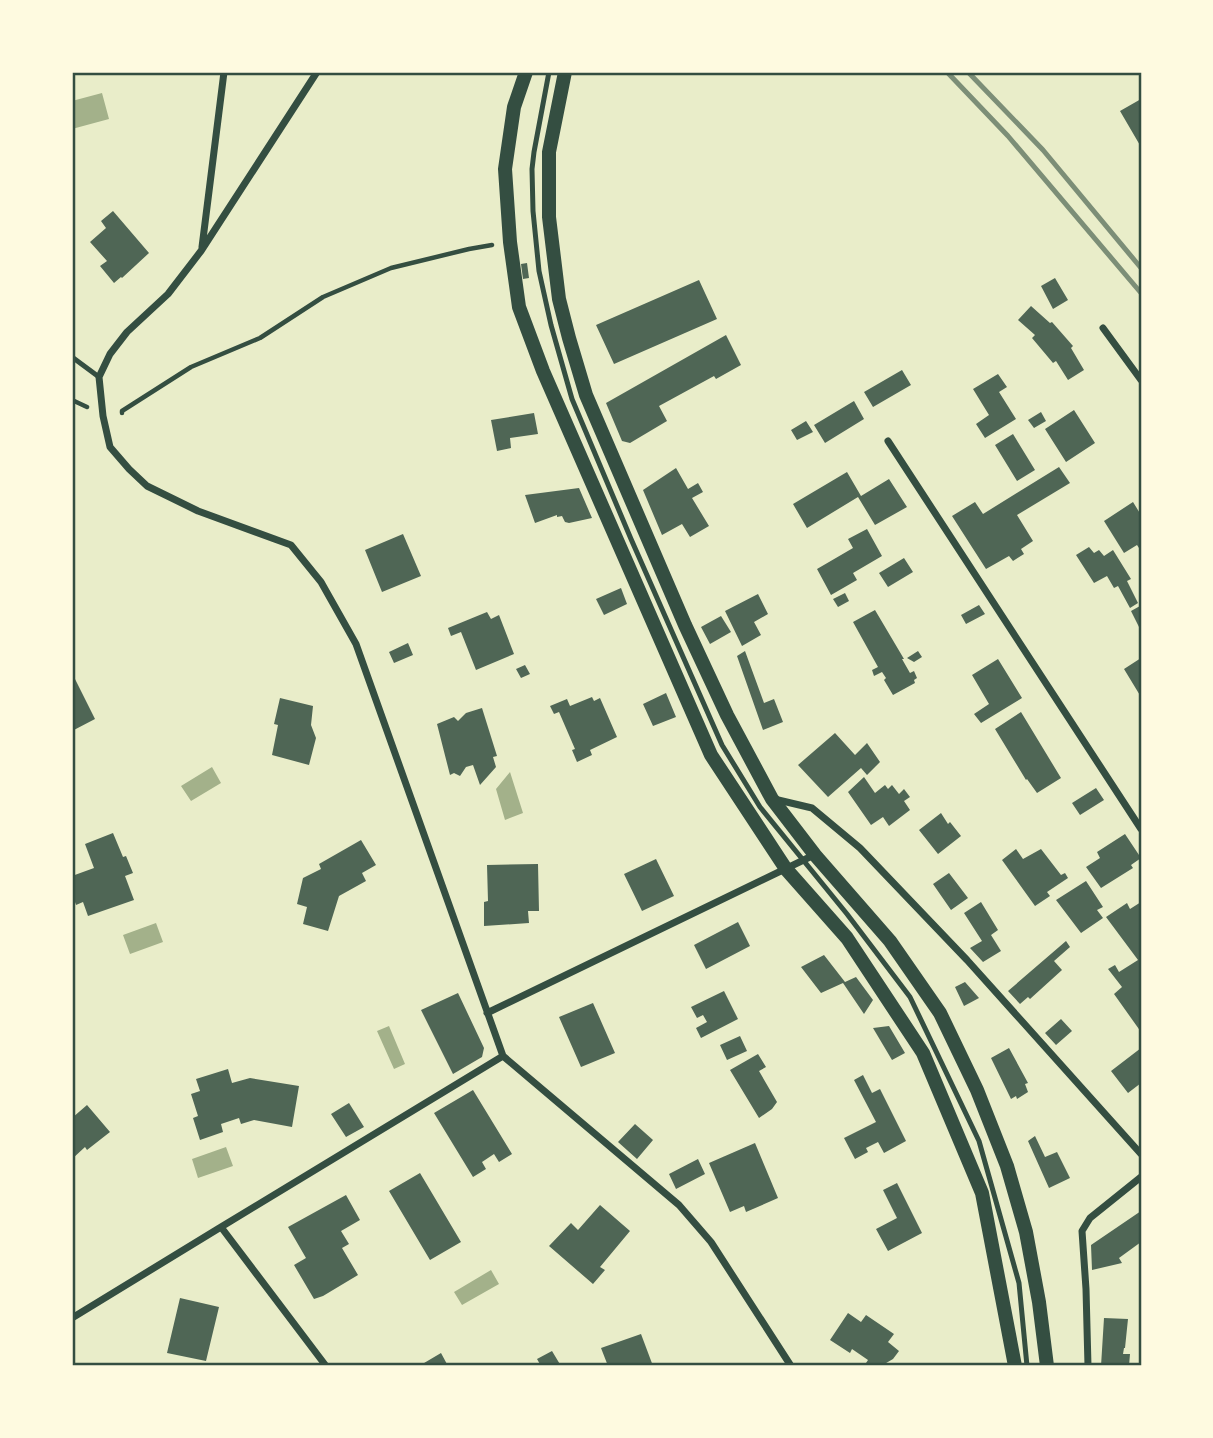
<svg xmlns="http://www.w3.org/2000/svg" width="1213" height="1438" viewBox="0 0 1213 1438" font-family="'Titillium Web',sans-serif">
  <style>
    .water { fill: #a3b18a }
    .building { fill: #4f6655 }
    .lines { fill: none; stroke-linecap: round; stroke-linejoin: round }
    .path { stroke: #344e41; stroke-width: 4.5 }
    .service { stroke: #344e41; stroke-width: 5 }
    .minor { stroke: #344e41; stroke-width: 7 }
    .secondary { stroke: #344e41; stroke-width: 14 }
    .rail { stroke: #7c8e77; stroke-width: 5 }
    .neatline { fill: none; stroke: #344e41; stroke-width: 2.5 }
  </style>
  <rect width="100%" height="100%" fill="#e9edc9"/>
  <!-- water -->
  <path class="water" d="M102,93l7,26 -37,10v-28z
    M212,767l9,16 -30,18 -10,-15z
    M510,772l13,41 -18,7 -9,-31z
    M156,923l7,19 -33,12 -7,-19z
    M389,1026l16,38 -11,5 -17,-38z
    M226,1147l7,19 -35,12 -6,-19z
    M491,1270l8,14 -37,21 -8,-13z"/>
  <!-- building -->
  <path class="building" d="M1141,99v48l-21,-36z
    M113,211l36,42 -27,25 -1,-1 -7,6 -14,-17 7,-5 -17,-19 16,-14 -5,-7z
    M527,263l2,15 -6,1 -2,-15z
    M1055,278l13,22 -15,9 -12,-23z
    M699,280l18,39 -103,45 -18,-39z
    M1031,306l19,17 2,-1 21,24 -2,2 13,22 -16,10 -12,-19 -3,2 -21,-25 3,-3 -17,-15z
    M726,335l15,30 -25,14 -2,-3 -55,30 8,15 -37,22 -8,-2 -16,-38z
    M902,370l9,15 -38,22 -9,-15z
    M998,374l9,13 -8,5 17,27 -31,19 -9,-14 13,-9 -16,-26z
    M854,401l10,18 -39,24 -11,-18z
    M1074,410l21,33 -29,19 -21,-33z
    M1041,412l5,9 -12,7 -6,-8z
    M534,413l4,21 -28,4 1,10 -14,3 -6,-31z
    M806,421l7,11 -16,8 -6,-10z
    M1013,434l22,36 -18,11 -22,-36z
    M1059,467l11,16 -53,32 16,26 -12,8 3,5 -11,7 -4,-5 -23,13 -34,-53 23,-14 8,12z
    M676,468l12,21 10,-6 5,9 -11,6 17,28 -19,11 -8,-13 -20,11 -19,-45z
    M847,472l14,24 28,-17 18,28 -32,18 -17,-28 -51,31 -14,-24z
    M579,488l13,30 -23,5 -4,-1 -3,-6 -5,1v-2l-22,8 -10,-28z
    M1133,502l8,13v36l-4,-6 -13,8 -20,-32z
    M867,529l15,27 -29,17 4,7 -26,15 -14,-26 36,-21 -5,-9z
    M403,534l18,42 -39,16 -17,-42z
    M1089,547l5,6 5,-3 5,6 9,-6 18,29 -4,2 11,22 -8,5 -12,-22 -4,2 -7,-12 -13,7 -18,-28z
    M904,558l9,14 -25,15 -9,-14z
    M621,588l6,16 -23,11 -8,-16z
    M845,593l4,8 -11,6 -5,-8z
    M758,594l10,20 -14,8 7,13 -19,11 -17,-35z
    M979,605l6,9 -19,10 -5,-9z
    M1140,606l1,2v23l-10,-20z
    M875,610l29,49h-2l8,14 4,-2 3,7 -3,2 1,3 -22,12 -9,-15 2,-2 -4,-6 -8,4 -2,-6 6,-3 -25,-45z
    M487,612l4,7 8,-4 15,39 -38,16 -15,-38 -10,4 -3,-8z
    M721,616l10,16 -21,12 -9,-17z
    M408,643l5,12 -19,8 -5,-11z
    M745,651l19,52 10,-4 9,23 -20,8 -26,-74z
    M918,651l4,6 -8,5 -7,-4z
    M1141,658v39l-17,-28z
    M998,659l24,39 -41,25 -7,-9 15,-10 -17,-29z
    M525,665l5,9 -9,4 -5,-9z
    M72,673l23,46 -23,12z
    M666,693l10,24 -23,9 -10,-22z
    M592,697l2,4 6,-3 17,39 -27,13 2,5 -15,7 -5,-12 3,-1 -16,-37 -5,2 -4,-8 17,-7 3,7z
    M280,698l33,8 -2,19 5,13 -7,27 -37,-10 6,-30 -4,-1z
    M482,708l15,48 -4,1 3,10 -16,18 -7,-20 -7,2 -6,9 -6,-3 -4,2 -13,-51 17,-7 4,4 8,-8z
    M1021,712l40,66 -24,15 -10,-14 -1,1 -31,-51z
    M835,733l20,22 12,-12 13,19 -13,13 -6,-7 -33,29 -30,-32z
    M864,777l11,16 10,-8 3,4 4,-4 7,9 5,-5 6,8 -6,4 6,9 -21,16 -6,-9 -12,8 -23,-33z
    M1096,788l8,12 -24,15 -8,-12z
    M941,813l7,11 2,-2 11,14 -23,18 -19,-24z
    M113,833l10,24 3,-1 7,17 -8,3 9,24 -46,16 -5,-14 -7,3 -4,-12v-17l22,-8 -9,-24z
    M1125,834l16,24 -10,7 2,3 -32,20 -15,-21 14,-9 -3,-6z
    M361,840l15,25 -14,8 4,8 -27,15 -11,35 -25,-7 4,-17 -10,-3 6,-26 18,-9 -2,-5z
    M1016,849l7,10 18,-10 20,26 4,-2 3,5 -21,14 3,4 -15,10 -33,-46z
    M656,859l18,37 -32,15 -18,-37z
    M538,864l1,47h-11l1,12 -45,3v-24l4,-1 -1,-36z
    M949,873l19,25 -17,12 -18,-26z
    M1086,881l17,26 -6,3 6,8 -22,15 -25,-33z
    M981,902l17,28 -7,5 10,16 -18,11 -13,-14 12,-7 -18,-28z
    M1141,902l-1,78 1,52 -27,-38 8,-7 -14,-18 7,-4 4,7 19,-12 -32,-43 21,-14 3,6z
    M738,922l12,24 -44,23 -12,-24z
    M1066,941l4,6 -16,14 8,9 -32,29 -2,-2 -8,7 -12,-13z
    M824,955l21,27 11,-5 17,23 -9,14 -21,-31 -22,10 -20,-26z
    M965,982l14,16 -15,8 -9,-19z
    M724,991l14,28 -37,19 -5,-10 11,-6 -4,-7 -6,3 -6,-11z
    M458,993l26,55 -2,9 -29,17 -32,-64z
    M593,1003l22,50 -34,14 -22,-50z
    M1061,1019l11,12 -16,14 -11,-12z
    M889,1026l16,27 -13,7 -19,-32z
    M740,1036l7,15 -20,9 -7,-15z
    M1009,1048l19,35 -3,1 3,8 -11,7 -1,-3 -5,3 -20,-41z
    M1141,1048v35l-13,10 -17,-22z
    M758,1054l8,13 -7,4 18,31 -5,7 -13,9 -29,-48z
    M228,1069l4,14 18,-5 49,8 -7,41 -38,-7 -13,4 -2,-6 -18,6 2,8 -23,8 -7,-22 5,-2 -7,-22 9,-3 -4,-12z
    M863,1075l9,18 8,-4 26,52 -22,12 -6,-11 -12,6 2,4 -13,7 -11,-21 32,-16 -22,-42z
    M473,1090l39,64 -13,8 -5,-8 -12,8 4,7 -13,8 -39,-64z
    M349,1103l15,24 -18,10 -15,-23z
    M87,1105l23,27 -23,18 -2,-3 -13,12v-41z
    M635,1124l18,16 -16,19 -19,-17z
    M1035,1136l10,21 12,-5 13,26 -21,10 -21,-47z
    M755,1143l23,55 -32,14 -2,-6 -14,6 -21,-49z
    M698,1159l7,15 -29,15 -7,-15z
    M420,1173l41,69 -31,18 -41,-69z
    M897,1183l25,50 -34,18 -12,-22 21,-11 -14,-28z
    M346,1195l14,25 -19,11 8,13 -7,4 16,27 -35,21 -9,3 -20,-34 12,-7 -18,-31z
    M600,1205l30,26 -30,36 5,3 -12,14 -44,-38 22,-23 7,7z
    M1141,1211v31l-22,16 3,5 -30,7 -1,-25z
    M180,1298l39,9 -13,54 -39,-8z
    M848,1313l13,9 5,-7 28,19 -6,8 11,9 -6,8 -12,7h-17l4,-6 -16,-11 -2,4 -20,-13z
    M1104,1318l24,1 -3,29h-1l-1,6h7l-1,12h-28z
    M641,1334l12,32h-45l-7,-18z
    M552,1351l9,15h-20l-4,-7z
    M441,1353l7,13h-29z"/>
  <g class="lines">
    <!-- path -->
    <path class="path" d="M72,400l15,7
      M122,413v-2l69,-44 69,-29 63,-41 68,-29 78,-19 23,-4"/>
    <!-- service -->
    <path class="service" d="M549,72l-15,80 -2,17 1,42 6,60 12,54 21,74 59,140 91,206 38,62 87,107 63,83 69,144 40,142 8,83
      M72,357l27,20"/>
    <!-- minor -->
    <path class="minor" d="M317,72l-116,179 -33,43 -41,38 -17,22 -11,23 4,39 7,31 19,22 18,17 51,25 93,34 30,37 35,62 147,412 -282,171 105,139
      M202,247l22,-175
      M1103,328l38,52
      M888,441l253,388
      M774,799l38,9 48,40 107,112 174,194
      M487,1013l327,-158
      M503,1056l176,149 32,37 80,124
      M72,1318l149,-91
      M1088,1366l-2,-77 -4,-58 8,-13 51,-41"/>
    <!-- secondary -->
    <path class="secondary" d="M526,72l-12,35 -9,62 5,73 9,65 24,64 168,384 75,114 61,69 76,115 59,140 33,173
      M565,72l-16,80v65l10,82 10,39 17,57 99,230 42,90 45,84 43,56 75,86 50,72 37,77 30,76 19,66 13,70 8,64"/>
    <!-- rail -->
    <path class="rail" d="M947,72l61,64 133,157
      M968,72l75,78 98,118"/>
  </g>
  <!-- border -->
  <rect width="1213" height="1438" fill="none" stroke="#fefae0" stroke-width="147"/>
  <rect x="74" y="74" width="1066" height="1290" class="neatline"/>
</svg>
